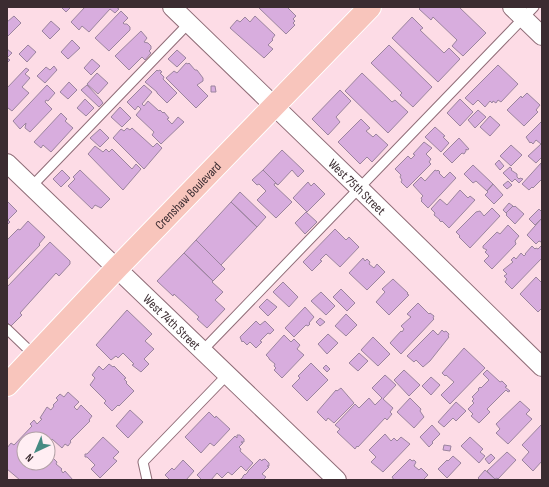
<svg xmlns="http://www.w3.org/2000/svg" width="549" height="487" viewBox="0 0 549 487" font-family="'Sofia Sans Condensed',sans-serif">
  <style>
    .building { fill: #d8adde; stroke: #9b849e }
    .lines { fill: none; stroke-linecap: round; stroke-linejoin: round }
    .service-casing { stroke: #8f6c77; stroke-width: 11 }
    .minor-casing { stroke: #8f6c77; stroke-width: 20 }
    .primary-casing { stroke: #fff; stroke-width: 24 }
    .service { stroke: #fff; stroke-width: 9 }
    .minor { stroke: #fff; stroke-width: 18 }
    .primary { stroke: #f8c5bc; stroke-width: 22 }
    .labels { text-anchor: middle; stroke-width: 3; stroke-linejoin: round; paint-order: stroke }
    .street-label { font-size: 13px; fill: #3b2c31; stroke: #ffeef3 }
  </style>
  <rect width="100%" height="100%" fill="#fddce6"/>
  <!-- building -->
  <path class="building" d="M61,7h10l-5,5z
    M85,7h31l3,2 -4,4 -5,-4 -21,23 -7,-6 -3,4 -8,-8z
    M258,7h29l9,9 -3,3 2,2 -2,2 2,2 -9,9z
    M421,7h38l27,26 -23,23 -11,-10 5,-6 -24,-23 -2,3 -12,-11z
    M121,11l7,7 -5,5 1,1h3l3,3v3l-21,21 -14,-13z
    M14,16l7,7 -14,14v-15z
    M255,16l20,19 -3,4 1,1 -5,5 5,4 -9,9 -34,-30 7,-8 3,2 5,-5 5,5z
    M412,17l11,11 -3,2 24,23 5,-5 11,11 -22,23 -46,-44z
    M51,21l9,8 -10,10 -8,-8z
    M141,31l6,7 -3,4 4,1 3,3v3l-2,2 2,2 -6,7 -3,-3 -13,13 -14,-14z
    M72,40l8,8 -12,11 -7,-7z
    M28,45l8,7 -9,10 -8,-8z
    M389,45l43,42 -19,20 -13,-12 2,-2 -31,-30z
    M7,49l5,4 -5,5 3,2 -3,3z
    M177,50l9,8 -9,9 -9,-8z
    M92,59l8,7 -9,9 -7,-7z
    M186,63l2,1 1,-1 6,7h2l6,8v3l-6,4 11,11 -12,12 -30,-30 8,-7 3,2z
    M498,65l20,19 -17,18 -3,-2 -2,3 -3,-2 -1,2 -2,-2 -5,6 -7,-7 -5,5 -8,-7z
    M54,66l3,4 -12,13 -8,-7 9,-9 4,3z
    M26,68l3,2 -4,4 5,4 -8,9 7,6 -17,18 -4,-3 -1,1v-21z
    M157,70l1,1 2,-1 2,2 -2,1 4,4 -1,2 14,14 -10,10 -10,-10v-1l-12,-10z
    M97,73l11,10 -10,11 -11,-10z
    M362,73l30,29 3,-2 13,12 -20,21 -43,-42z
    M69,82l8,8 -9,9 -8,-7z
    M47,85l8,8 -7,8 -2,-1 -1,2 7,7 -22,23 -5,-4 1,-5 -6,6 -7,-8z
    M87,85l14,15 2,3 -4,4 -18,-17z
    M144,85l8,7 -10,12 2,2 4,-5 11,10 1,-1 3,3 1,-1 5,6 -2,1 5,5 6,-7 6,5 -23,22 -9,-9 2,-3 -18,-17 5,-6 -3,-3 -3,4 -8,-8z
    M211,86h4l1,6h-5z
    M340,90l11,11 -15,16 4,5 -12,13 -16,-16z
    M527,93l13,12 -4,5 2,2 -14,14 -17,-16 14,-14 1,2z
    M85,99l9,9 -8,8 -9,-8z
    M460,99l13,13 -13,14 -13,-13z
    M120,107l11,11 -9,9 -11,-10z
    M478,110l8,7 -11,11 -7,-8z
    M61,113l6,6 -2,2 8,7 -22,24 -8,-7 -2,3 -7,-6z
    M490,116l10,9 -10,11 -10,-9z
    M361,119l9,9 -4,3 7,6 3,-3 12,11 -16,17 -5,-5 -7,7 -22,-22z
    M542,121v36l-6,6 -8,-7 13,-12 -5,-4 -3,4 -2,-2 -1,1 -4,-6z
    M435,127l10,9 -2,1 6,6 -8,9 -16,-15z
    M127,128l3,2 2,-2 21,19 4,-4 5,5 -18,21 -31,-31 8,-9 3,2z
    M100,129l9,9 -9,9 -10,-9z
    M459,138l10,11 -2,1 -1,-1v2l-2,3 -2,-1 -10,10 -9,-9z
    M424,142l8,6 -6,6 5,5 -2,3 2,2 -24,24 -6,-6 1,-2 -2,-3 1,-2 -6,-6 13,-13 3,3 4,-4 -2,-1z
    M511,145l11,10 -11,11 -11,-10z
    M95,146l8,6 3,-3 3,3 3,-3 20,20 4,-5 5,5 -18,21 -35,-36z
    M282,150l22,21 -6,6 -6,-7 -14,15 -15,-15z
    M499,160l5,6 -4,4 -5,-6z
    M541,163l1,16 -9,9 -1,-1 -3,3 -7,-6z
    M473,165l20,19 -6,7 -11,-10 -3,2 -9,-9z
    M510,167l2,2 -1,1 6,4v3l2,2 1,-1 3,1 -4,4 -4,-4 -3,3 -9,-9z
    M62,170l8,8 -9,9 -8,-8z
    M80,170l30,29 -9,9 -6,-3 -3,4 -24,-23 7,-7 -2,-2z
    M263,170l15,15 -3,-2 -1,2 18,17 -16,16 -19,-18 9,-9 -7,-7 -2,1 -5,-5z
    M435,170l2,1 1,-1 2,2 -1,1 5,5 6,-6 6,6 -28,30 -7,-7 1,-1 -1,-2 2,-2 -10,-11 8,-8 4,4z
    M508,181l4,4 -5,4 -4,-4z
    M308,182l3,4 3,-3 11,11 -18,18 -14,-14z
    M493,184l10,11 -9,9 -9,-9 3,-3 -1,-1z
    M460,190l8,8 2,-2 5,4 -26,28 -7,-7 -1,1 -2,-2h1l-6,-5 1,-2 -4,-4 9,-10 7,6z
    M240,192l26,25 -9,10 -26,-25z
    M7,201l10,10 -9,9 2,2 -3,3z
    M231,202l26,25 -36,38 -25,-25z
    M509,203l4,3 -7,7 -3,-3z
    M513,206l1,1 1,-1 9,8 -9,10 -9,-9 1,-1 -1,-1z
    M492,208l8,8 -30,32 -11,-11 1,-1 -4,-4 20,-20 4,-1 4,5z
    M539,209l3,3v6l-7,7 -6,-6z
    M306,212l11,10 -12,12 -10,-11z
    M542,218v22l-1,2 -2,-1 -3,3 -9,-9z
    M28,221l17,16 -6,7 1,1 -33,35v-40l11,-11 2,1z
    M508,225l11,11 -4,5 1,3 -24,25 -8,-8 5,-5 -4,-4 2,-2 -4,-2v-2l14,-14 3,2z
    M335,229l11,11 3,-3 10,10 -19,20 -14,-13 -6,6 2,1 -10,10 -9,-9z
    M196,240l29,29 -12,12 -29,-28z
    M50,242l20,19v3l-11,12 -3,-3 -36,40 2,2 -11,11 -4,-4v-35z
    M532,246l3,3 1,-1 2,1 3,-3 1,2v10l-30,31 -7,-7 2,-3 -3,-3 3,-2 -4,-4 10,-8 -2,-2 3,-3 2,2 5,-6 3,3 2,-2h-1z
    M184,253l29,28 -1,1 11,10 -8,8 10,9 -18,19 -10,-9 2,-2 -25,-23 -1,2 -16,-15z
    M363,258l2,3 2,-2 3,3 -1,2 5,4 3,-4 8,8 -18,18 -18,-17z
    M536,277l6,6v25l-4,4 -18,-18z
    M393,279l15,14 -1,1 2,1 -20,20 -13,-13 9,-10 -3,-3z
    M283,282l15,15 -9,10 -16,-15z
    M341,289l14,14 -8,8 -14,-14z
    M321,292l14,14 -9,9 -15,-14z
    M267,299l10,8 -9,9 -9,-9z
    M418,303l11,11 1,-1 4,3 -1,2 1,1 -33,35 -11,-11 11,-12 1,1 2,-3 -3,-3 10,-9 -4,-3z
    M305,307l9,10 -5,6 1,1 -2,2 -2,-1 -12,12 -9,-9z
    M127,310l25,24 -7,7 9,8 -10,10 5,5 -8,8 -9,-7 2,-1 -11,-11 -5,5 -2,-2 -5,4 -15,-15z
    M346,314l11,11 -11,11 -11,-10z
    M320,318l5,4 -5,4 -4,-4z
    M256,321l4,4 5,-4 9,9 -4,4 -2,-1 -8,8 2,1 -6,6 -6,-6 -3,3 -4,-4 -1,1 -2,-5z
    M433,330l5,5 4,-5 2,2 2,-1 3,3 -1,2 1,1 -19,24 -7,6 -7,-7 -2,2 -7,-6z
    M328,334l10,9 -11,11 -9,-10z
    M284,335l7,7 3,-3 6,6 -3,4 7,6 -22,23 -8,-8 2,-2 -2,-2 1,-2 -6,-5v-1l-3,-3z
    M373,337l17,17 -12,12 -17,-16z
    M464,348l21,20 -35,36 -9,-9 13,-13 -8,-7 -1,1 -3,-3z
    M359,353l9,8 -10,10 -9,-8z
    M311,363l17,17 -21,21 -15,-15 8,-8 -2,-2z
    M109,364l4,3 1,-1 12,12 -2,1 3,3 -1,1 8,8 -15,15 -1,-1 -6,6 -8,-8 2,-2 -16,-16 5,-7 -3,-3 7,-9 4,4z
    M326,365l4,4 -3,3 -4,-4z
    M404,370l16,15 -11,11 -15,-16z
    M487,370l13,12 2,-1 5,5 -2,1 5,4 -2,1 -2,-2 -19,19 3,3 -11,11 -8,-7 2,-2 -5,-5 6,-6 -2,-2 2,-2 -2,-2 7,-7 -1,-1 2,-2 1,1 8,-8 -6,-6z
    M385,375l11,10 -13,14 10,9 -3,4 2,2 -5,6 -2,-2 -27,29 -1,-1 -2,3 -18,-17 3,-3 -5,-4 20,-21 4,4 10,-10 6,7 7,-7 -10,-10z
    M431,377l9,8 -9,10 -9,-9z
    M341,388l13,15 -20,20 -6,-5 -2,3 -9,-9 19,-22 1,1z
    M68,392l11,10 -5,5 3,3 4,-5 11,11 -3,4 1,1 -20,20 1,1 -3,4 -3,-2 -3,4 -10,-9 -4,4v-4h-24v24h24v-5l2,2 3,-2 4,4 -1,2 6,5 -1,1 2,3 2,-2 8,9h-53l-13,-11v-21l4,-5 3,2 18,-19 -2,-2 4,-4 3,4 5,-5 -2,-1 7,-11 4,3 3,-4 -1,-1 5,-5 -2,-2 4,-4 4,3z
    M410,398l11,11 -1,2 4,6 -10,11 -17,-16z
    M520,401l10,9 -4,4 6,5 -24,25 -12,-11 4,-4 -4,-5z
    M456,402l10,9 -10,10 -3,-3 -9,9 -6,-5z
    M130,410l13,12 -15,16 -12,-12z
    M209,412l6,6 1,-2 14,13 -16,17 -4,-3 -9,10 -16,-16z
    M542,424v37l-9,10 -11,-11 7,-8 -7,-7z
    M432,425l8,9 -8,8 1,1 -4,4 -9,-10z
    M385,434l6,7 3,-3 3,3 4,-4 9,7 -27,28 -12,-10 5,-5 -7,-7z
    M237,435h3l4,4v3h-3l2,1 -4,4 2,2 -1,2 13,12 -7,8 -5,-5 -9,9 -4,-3 -6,6 -5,-5 -6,7h-9l-5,-5 38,-39 2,2z
    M103,437l16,15 -6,6 4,3 -17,17 -9,-9 4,-4 -8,-8h-2v-3h2z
    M470,437l13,12 -3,3 5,4 -6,7 -18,-17z
    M444,445l7,1 -1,5 -7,-1z
    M507,452l9,8 -18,19 -1,-1 -2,1 -8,-8z
    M491,454l4,4 -6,6 -4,-5z
    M453,456l8,7 -14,15 -9,-9 9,-9 1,1z
    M260,459l2,2v-1l3,-1 4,4v3h-2l2,1 -7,7 4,3 -3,3h-24l2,-1 2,-2v-1l2,-2v1l3,-3v-1z
    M410,459l2,2 2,-1 2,2 -2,4 5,4 2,-2 7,7 -5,5h-29l-2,-3z
    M183,460l11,11 -8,9h-16l-5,-5 7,-7 2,2z
    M485,470l10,9 1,1h-16l-2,-2z"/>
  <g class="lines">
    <!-- service casing -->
    <g class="service-casing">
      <path id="service" d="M32,186l157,-163
        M7,329l28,27
        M203,350l331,-343
        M147,480l-4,-18 85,-88"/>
    </g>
    <!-- minor casing -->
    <g class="minor-casing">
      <g id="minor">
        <path id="s1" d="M172,7l187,181 183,179"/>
        <path d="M512,7l30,29"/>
        <path id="s2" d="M7,163l330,317"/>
      </g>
    </g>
    <!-- primary casing -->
    <g class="primary-casing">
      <g id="primary">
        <path id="s3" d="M7,385l110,-117 253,-261"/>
      </g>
    </g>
    <!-- service -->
    <use href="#service" class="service"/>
    <!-- minor -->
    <use href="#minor" class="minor"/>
    <!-- primary -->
    <use href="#primary" class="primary"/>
  </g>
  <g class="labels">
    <!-- street labels -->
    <g class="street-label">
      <text dy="5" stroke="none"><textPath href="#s1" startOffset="258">West 75th Street</textPath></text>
      <text dy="5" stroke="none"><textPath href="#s3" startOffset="262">Crenshaw Boulevard</textPath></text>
      <text dy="5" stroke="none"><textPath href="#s2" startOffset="229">West 74th Street</textPath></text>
    </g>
  </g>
  <!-- border -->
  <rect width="549" height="487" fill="none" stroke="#3b2c31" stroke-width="16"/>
  <!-- north arrow -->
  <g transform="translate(36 451) rotate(224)"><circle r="19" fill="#ffeef3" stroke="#b1a0a5"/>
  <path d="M0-3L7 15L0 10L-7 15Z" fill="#468b83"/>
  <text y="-6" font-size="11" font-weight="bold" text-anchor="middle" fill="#3b2c31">N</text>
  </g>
</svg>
